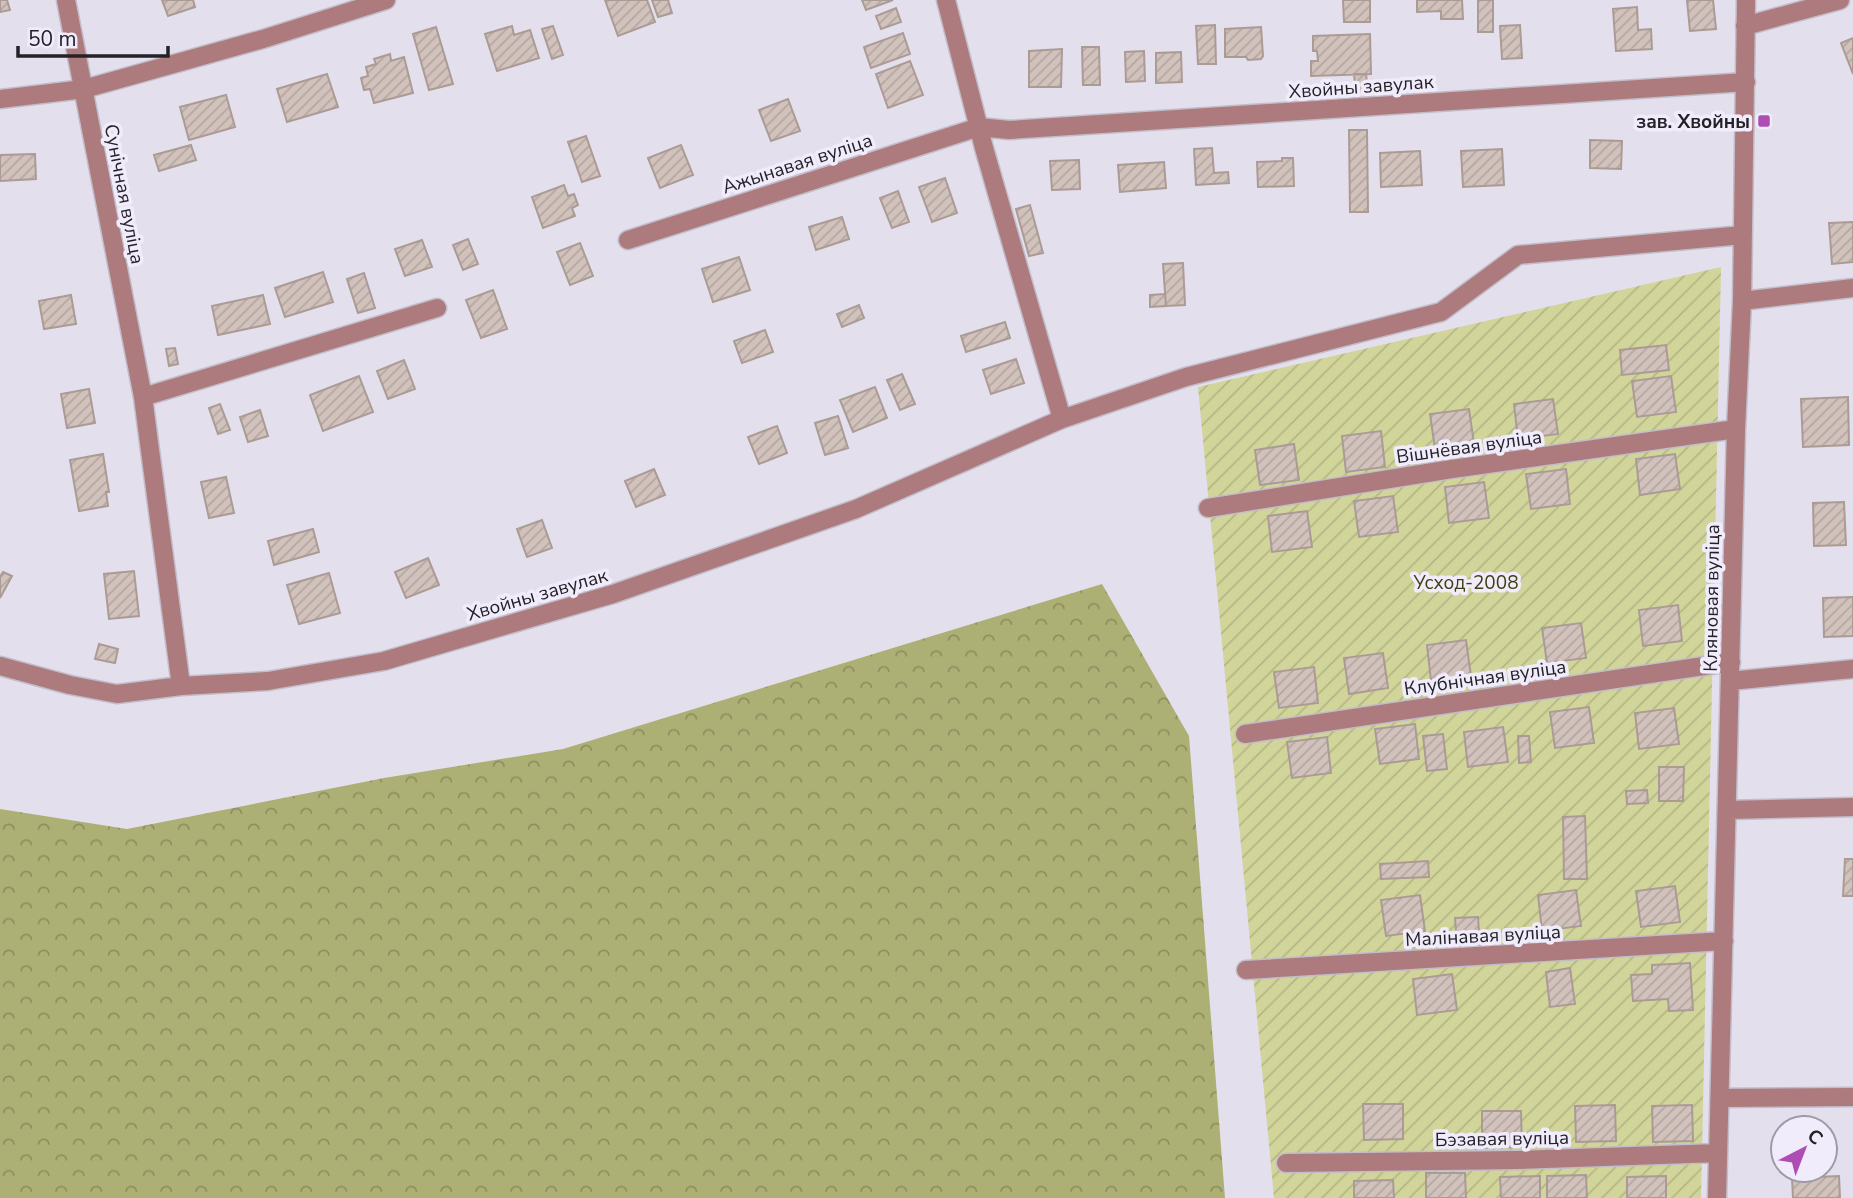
<svg xmlns="http://www.w3.org/2000/svg" width="1853" height="1198" viewBox="0 0 1853 1198" font-family="'Nunito Sans',sans-serif">
  <style>
    .forest { fill: url(#forest-crowns) }
    .garden { fill: url(#garden-furrows) }
    .building { fill: url(#building-hatch); stroke: #aa9b95; stroke-width: 2 }
    .lines { fill: none; stroke-linecap: round; stroke-linejoin: round }
    .minor-casing { stroke: #c1bdc9; stroke-width: 21 }
    .minor { stroke: #ad7a7d; stroke-width: 18 }
    .poi-dot { fill: #ae4db4; stroke: #f1ecfb; stroke-width: 2.5 }
    .labels { text-anchor: middle; stroke-width: 7; stroke-linejoin: round; paint-order: stroke }
    .street-label { font-size: 19px; fill: #242227; stroke: #f1ecfb }
    .poi-label { font-size: 19px; font-weight: bold; fill: #242227; stroke: #f1ecfb; text-anchor: end }
    .park-label { font-size: 19px; fill: #3e3f10; stroke: #f1ecfb }
  </style>
  <defs>
    <pattern id="forest-crowns" width="20" height="18" patternUnits="userSpaceOnUse" patternTransform="scale(1.75)"><rect width="20" height="18" fill="#adb074"/><path d="M2 6a3 3 0 1 1 6 0M12 15a3 3 0 1 1 6 0" fill="none" stroke="#8d8f5f"/></pattern>
    <pattern id="garden-furrows" width="10" height="10" patternUnits="userSpaceOnUse" patternTransform="scale(1.75)"><rect width="10" height="10" fill="#d2d59a"/><path d="M-1 1l2-2M0 10L10 0M9 11l2-2" fill="none" stroke="#b4b785"/></pattern>
    <pattern id="building-hatch" width="6" height="6" patternUnits="userSpaceOnUse" patternTransform="scale(1.75)"><rect width="6" height="6" fill="#d2c2bc"/><path d="M-1 1l2-2M0 6l6-6M5 7l2-2" fill="none" stroke="#b4a6a2"/></pattern>
  </defs>
  <rect width="100%" height="100%" fill="#e4dfed"/>
  <!-- forest -->
  <path class="forest" d="M1102,584l87,152 36,462h-1225v-389l127,20 257,-51 179,-29z"/>
  <!-- garden -->
  <path class="garden" d="M1721,267l-20,931h-427l-76,-811z"/>
  <!-- building -->
  <path class="building" d="M0,0h7l3,10 -10,2z
    M162,0h31l2,7 -27,9z
    M605,0h42l8,22 -37,14z
    M652,0h16l4,13 -14,4z
    M862,0h31l-27,10z
    M1343,0h27v22h-26z
    M1417,0h45l1,19h-22v-8l-24,1z
    M1478,0h15v32h-15z
    M1687,0h26l3,29 -26,2z
    M1637,7l1,23 13,-1 1,20 -36,2 -3,-42z
    M896,8l5,14 -20,7 -5,-13z
    M1215,25l1,39h-18l-2,-38z
    M1520,25l2,33 -20,1 -2,-33z
    M512,26l2,9 16,-5 9,28 -42,13 -12,-37z
    M553,26l10,29 -11,4 -10,-30z
    M436,27l17,57 -24,6 -16,-56z
    M1261,27l2,29 -2,3 -13,1 -2,-3h-21v-28z
    M903,33l7,21 -39,14 -7,-21z
    M1370,34l1,40 -60,2v-15h7l-1,-10h-4v-15z
    M1853,38v36l-12,-31z
    M1082,47h17l1,38h-17z
    M1062,49l-1,38h-32v-36z
    M1144,51l1,30 -19,1 -1,-30z
    M1181,52l1,30 -26,1v-30z
    M390,54l1,7 13,-4 9,36 -39,10 -4,-14 -6,1 -3,-12 7,-2 -2,-9 10,-3 -2,-5z
    M910,61l13,34 -35,13 -12,-34z
    M327,74l11,33 -51,15 -10,-33z
    M1354,74h12l2,17 -12,1z
    M226,95l9,32 -46,13 -9,-33z
    M788,99l12,32 -29,10 -12,-31z
    M1349,130h18l1,82h-18z
    M586,136l14,40 -18,6 -14,-40z
    M1590,140l32,1 -1,28 -31,-1z
    M191,145l5,15 -37,11 -5,-16z
    M681,145l12,30 -33,13 -12,-30z
    M1212,148l2,25 14,-1 1,11 -33,2 -2,-36z
    M1502,149l2,36 -41,2 -2,-36z
    M1420,151l2,34 -41,2 -1,-34z
    M35,154l1,25 -36,2v-26z
    M1282,158h11l1,28 -36,1 -1,-25 25,-1z
    M1079,160l1,29 -28,1 -2,-29z
    M1164,162l2,26 -46,4 -2,-27z
    M945,178l12,35 -25,9 -13,-35z
    M564,185l4,11 6,-2 4,11 -6,3 3,8 -32,12 -11,-31z
    M898,191l11,31 -17,6 -12,-30z
    M1030,205l13,48 -14,3 -13,-47z
    M842,217l7,22 -33,11 -7,-23z
    M1853,222v40l-21,2 -3,-41z
    M468,239l10,25 -15,6 -10,-25z
    M422,240l10,27 -27,9 -10,-27z
    M580,243l13,33 -23,9 -13,-33z
    M739,257l11,33 -37,12 -11,-33z
    M1183,263l2,42 -19,1 -3,-42z
    M323,272l10,30 -48,15 -10,-29z
    M364,273l11,35 -17,5 -11,-34z
    M493,290l14,39 -26,9 -15,-38z
    M1165,294l1,12 -16,1v-12z
    M71,295l5,29 -32,5 -5,-28z
    M263,295l7,29 -52,11 -6,-29z
    M859,305l5,13 -22,9 -5,-13z
    M1005,322l5,16 -44,14 -5,-16z
    M765,330l8,22 -31,11 -8,-22z
    M1666,345l3,25 -47,5 -2,-25z
    M175,348l3,16 -9,2 -3,-17z
    M1016,359l8,24 -33,11 -8,-24z
    M404,360l11,29 -27,10 -11,-28z
    M902,374l13,30 -15,6 -13,-30z
    M359,376l14,36 -50,19 -13,-36z
    M1671,376l5,36 -39,5 -5,-36z
    M875,387l12,31 -34,14 -13,-32z
    M89,389l6,34 -28,5 -6,-34z
    M1848,397l1,48 -46,2 -2,-48z
    M1553,399l5,35 -40,5 -4,-35z
    M220,404l10,26 -12,4 -9,-26z
    M1469,409l5,35 -39,5 -5,-35z
    M260,410l8,26 -20,6 -8,-25z
    M838,416l10,32 -23,7 -10,-32z
    M777,426l10,27 -28,11 -11,-27z
    M1381,431l4,36 -39,5 -4,-36z
    M1294,444l5,36 -39,5 -5,-35z
    M103,454l6,38h-3l2,14 -29,5 -9,-51z
    M1675,454l5,35 -40,6 -4,-36z
    M654,469l11,26 -29,12 -11,-26z
    M1566,469l4,35 -39,5 -5,-35z
    M226,477l8,36 -25,5 -8,-36z
    M1484,482l5,36 -40,5 -4,-36z
    M1393,496l5,36 -39,5 -5,-36z
    M1844,502l2,43 -32,1 -1,-43z
    M1307,511l5,36 -40,5 -4,-36z
    M542,520l10,28 -25,9 -10,-28z
    M313,529l6,23 -45,13 -6,-24z
    M428,558l11,27 -33,13 -11,-26z
    M134,571l5,45 -30,3 -5,-45z
    M3,572l9,4 -12,22v-21z
    M329,573l11,40 -41,11 -12,-39z
    M1853,597v39l-29,1 -1,-39z
    M1678,605l4,36 -39,5 -4,-36z
    M1581,623l5,35 -39,5 -5,-35z
    M1466,640l5,36 -40,5 -4,-36z
    M99,644l19,5 -3,14 -20,-4z
    M1383,653l5,35 -39,6 -5,-36z
    M1314,667l4,36 -39,5 -5,-36z
    M1589,707l5,36 -39,5 -5,-36z
    M1674,708l5,36 -40,5 -4,-36z
    M1415,724l4,35 -39,5 -5,-35z
    M1503,727l5,35 -40,5 -4,-35z
    M1443,734l4,35 -20,2 -4,-35z
    M1518,736h11l2,26 -12,1z
    M1327,737l4,36 -39,5 -5,-36z
    M1659,767h25l-1,34h-24z
    M1647,790l1,13 -21,1 -1,-13z
    M1585,816l2,63h-23l-1,-62z
    M1845,859h8v37h-10z
    M1428,861l1,16 -48,2 -1,-15z
    M1675,886l5,36 -39,5 -5,-36z
    M1576,890l5,36 -39,5 -4,-36z
    M1420,895l5,36 -39,5 -5,-36z
    M1478,917l2,29 -23,1 -2,-29z
    M1690,963l3,47 -24,1 -1,-12 -35,2 -2,-26 21,-1v-9z
    M1570,968l5,36 -25,3 -4,-35z
    M1452,974l5,36 -40,5 -4,-36z
    M1363,1104h40v35l-39,1z
    M1615,1105l1,36 -40,1 -1,-36z
    M1692,1105l1,36 -40,1 -1,-36z
    M1482,1111h39l1,36 -40,1z
    M1426,1173h39l1,25h-40z
    M1586,1175l1,23h-40v-22z
    M1540,1176v22h-39l-1,-21z
    M1666,1176v22h-39v-21z
    M1839,1176l1,22h-47l-1,-20z
    M1393,1180l1,18h-40v-17z"/>
  <g class="lines">
    <!-- minor casing -->
    <g class="minor-casing">
      <path id="minor" d="M66,0l77,397 38,289
        M946,0l38,148 78,271
        M1745,26l95,-26
        M0,99l84,-10 179,-50 123,-39
        M628,240l351,-113 30,3 737,-48
        M1742,301l111,-13
        M143,397l294,-89
        M1208,508l244,-39 284,-40
        M0,666l70,19 47,9 64,-8 87,-5 116,-20 229,-67 243,-85 206,-90 124,-42 255,-65 77,-57 225,-20
        M1730,681l123,-12
        M1245,734l486,-72
        M1727,810l126,-3
        M1246,970l478,-29
        M1720,1098l133,-1
        M1286,1163l231,-3 201,-7
        M1717,1198l19,-769 6,-128 4,-301"/>
    </g>
    <!-- minor -->
    <use href="#minor" class="minor"/>
  </g>
  <!-- markers -->
  <rect class="poi-dot" x="1757" y="114" width="14" height="14" rx="3.5"/>
  <g class="labels">
    <!-- street labels -->
    <g class="street-label">
      <text transform="translate(1361 86) rotate(-4)" y="7">Хвойны завулак</text>
      <text transform="translate(797 163) rotate(-18)" y="7">Ажынавая вуліца</text>
      <text transform="translate(125 194) rotate(79)" y="7">Сунічная вуліца</text>
      <text transform="translate(1469 446) rotate(-8)" y="7">Вішнёвая вуліца</text>
      <text transform="translate(537 594) rotate(-16)" y="7">Хвойны завулак</text>
      <text transform="translate(1711 598) rotate(-89)" y="7">Кляновая вуліца</text>
      <text transform="translate(1485 677) rotate(-8)" y="7">Клубнічная вуліца</text>
      <text transform="translate(1483 935) rotate(-3)" y="7">Малінавая вуліца</text>
      <text transform="translate(1502 1138) rotate(-1)" y="7">Бэзавая вуліца</text>
    </g>
    <!-- poi labels -->
    <g class="poi-label">
      <text x="1750" y="128">зав. Хвойны</text>
    </g>
    <!-- park labels -->
    <g class="park-label">
      <text x="1466" y="589">Усход-2008</text>
    </g>
  </g>
  <!-- north arrow -->
  <g transform="translate(1804 1149) rotate(42)"><circle r="33" fill="#f1ecfb" stroke="#9f9ba6" stroke-width="2"/>
  <path d="M0-5L12 26L0 18L-12 26Z" fill="#ae4db4"/>
  <text y="-10" font-size="19" font-weight="bold" text-anchor="middle" fill="#242227">С</text>
  </g>
  <!-- scale -->
  <path d="M18 46v10h150v-10" fill="none" stroke="#242227" stroke-width="3.5"/>
  <text x="28" y="46" font-size="21" fill="#242227" stroke="#f1ecfb" stroke-width="5" paint-order="stroke">50 m</text>
</svg>
